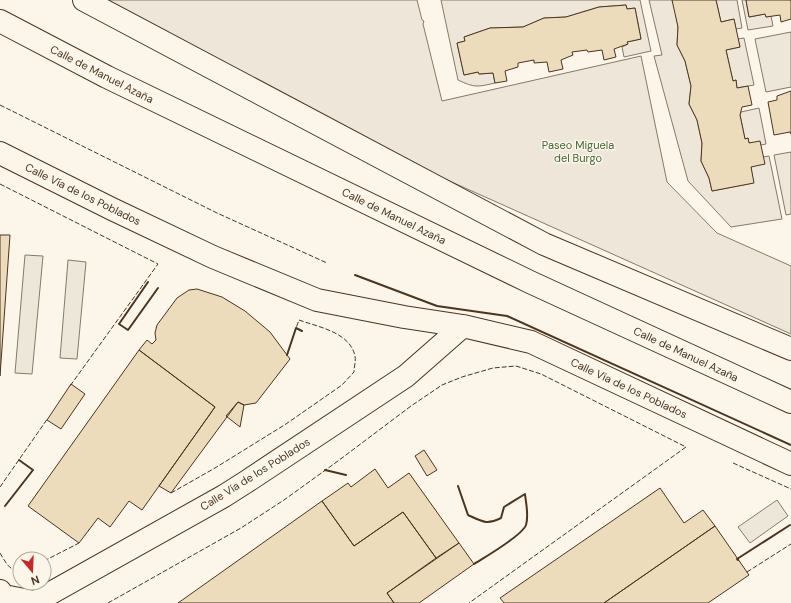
<svg xmlns="http://www.w3.org/2000/svg" width="791" height="603" viewBox="0 0 791 603" font-family="'DM Sans',sans-serif">
  <style>
    .green { fill: #ede6d9; stroke: #887966 }
    .parking { fill: #ede7d9; stroke: #887966 }
    .building { fill: #ecdcbc; stroke: #4a3520 }
    .lines { fill: none; stroke-linecap: round; stroke-linejoin: round }
    .minor-casing { stroke: #4a3520; stroke-width: 24 }
    .motorway-casing { stroke: #4a3520; stroke-width: 24 }
    .minor { stroke: #fbf6e9; stroke-width: 22 }
    .motorway { stroke: #fbf6e9; stroke-width: 22 }
    .fence { stroke: #4a3520; stroke-width: 1; stroke-dasharray: 5 2; stroke-linecap: butt }
    .wall { stroke: #4a3520; stroke-width: 2 }
    .labels { text-anchor: middle; stroke-width: 3; stroke-linejoin: round; paint-order: stroke }
    .street-label { font-size: 11px; fill: #4a3520; stroke: #fbf6e9 }
    .park-label { font-size: 11px; fill: #436837; stroke: #fbf6e9 }
  </style>
  <rect width="100%" height="100%" fill="#fbf6e9"/>
  <!-- green -->
  <path class="green" d="M78,0h339l5,20 2,1 -1,3 19,77 199,-45 26,126 50,51 74,33v68l-346,-155 -42,-17z
    M441,0h199l11,51 -27,6 -2,-10 6,-3 -1,-2 14,-3 -6,-31 -8,1 -1,-4 -27,2 -33,10 -22,1 -21,9 -33,1 -26,9 1,4 -8,2 7,32 14,-3 1,2 14,-1 2,10c-18,4 -20,5 -37,-3z
    M649,0h23l2,3 4,24 -1,18 8,16 6,25 -2,18 8,16 5,23 -1,18 8,17 3,13 41,-8 -2,-16 12,-10 6,-1 13,63 -51,8 -43,-46 -34,-125 8,-1z
    M716,0h21l5,28 -6,1 -2,-10 -13,3z
    M742,0h4l3,17 16,-3 1,3 5,-1 2,10 -25,4z
    M744,38l10,47 -17,3 -1,-8 -3,1 -7,-31 14,-3 -2,-8z
    M759,108l7,36 -5,1 -12,-2 -1,-5 -3,1 -5,-24 1,-3z
    M791,152v62l-5,1 -12,-60z"/>
  <!-- parking -->
  <path class="parking" d="M791,32v55l-25,5 -11,-53z
    M25,255l18,1 -11,118 -17,-1z
    M68,260l18,2 -9,97 -17,-1z
    M777,500l11,16 -38,27 -12,-16z"/>
  <!-- building -->
  <path class="building" d="M672,0h44l5,22 13,-3 6,28 -14,3 7,31 3,-1 1,8 11,-2 4,19 -10,2 -2,8 5,24 3,-1 1,5 11,-2 5,23 -14,3 3,16 -42,8 -3,-13 -8,-17 1,-18 -5,-23 -8,-16 2,-18 -6,-25 -8,-16 1,-18z
    M746,0h45v19l-10,3 -1,-7 -14,2 -1,-3 -16,3z
    M626,5l1,4 8,-1 6,31 -14,3 1,2 -14,5 2,8 -12,3 -2,-10 -14,2 -1,-2 -15,2 1,3 -12,5 2,9 -14,3 -2,-10 -13,1v-3l-16,3v4l-13,4 2,10 -12,2 -2,-10 -14,1 -1,-2 -14,3 -7,-32 8,-2 -1,-4 26,-9 33,-1 21,-9 22,-1 33,-10z
    M791,91v43l-1,-2 -16,3 -6,-33 9,-2v-4z
    M0,235h10l-10,141z
    M197,289l25,8 23,14 25,21 20,27 -34,44 -12,2 -6,-3 -67,91 -12,-7 56,-79 -76,-57 8,-10 5,4 4,-4 -1,-7 2,-8 20,-27 12,-8z
    M139,350l76,57 -73,103 -13,-9 -19,26 -12,-9 -19,25 -51,-37z
    M71,384l14,10 -24,35 -14,-9z
    M238,402l6,3 -4,22 -14,-11z
    M424,450l13,20 -10,6 -12,-20z
    M375,469l13,19 21,-15 50,70 -23,15 -33,-46 -49,34 -32,-45 26,-18 3,4z
    M660,488l24,35 19,-13 12,16 -111,77h-100l-4,-5z
    M322,501l32,45 49,-34 33,46 -49,35 7,10h-216z
    M715,526l34,49 -41,28h-104z
    M459,543l15,21 -55,39h-25l-7,-10z"/>
  <g class="lines">
    <!-- minor casing -->
    <g class="minor-casing">
      <path id="minor" d="M0,153l112,56 101,48 104,43 87,17 59,9 68,16 260,122
        M0,591l4,5 30,6
        M33,603l191,-107 22,-14 160,-106 57,-50"/>
    </g>
    <!-- motorway casing -->
    <g class="motorway-casing">
      <path id="motorway" d="M84,0l460,244 247,105
        M0,21l107,56 423,205 261,120"/>
    </g>
    <!-- minor -->
    <use href="#minor" class="minor"/>
    <!-- motorway -->
    <use href="#motorway" class="motorway"/>
    <!-- fence -->
    <path class="fence" d="M0,105l217,108 110,50
      M0,184l158,80 -88,122
      M733,463l58,26
      M0,487l48,-69
      M171,493l44,-25 71,-44 56,-39 12,-13c0,-5 2,-11 1,-16 -5,-24 -37,-29 -56,-36l-3,8
      M0,553c5,8 9,18 20,18
      M44,561l35,-18
      M747,572l44,-28
      M108,603l133,-75 43,-28 54,-39 73,-55 31,-21 20,-8 31,-9 23,-2 25,8 145,73 -217,156"/>
    <!-- wall -->
    <path class="wall" d="M355,275l82,31 70,10 284,129
      M148,282l-29,42 9,6 30,-42
      M287,355l9,-27 6,3
      M325,470l21,5
      M458,486l10,29c15,7 19,10 33,3l3,-11 21,-13c1,10 4,21 1,31 -4,11 -41,32 -52,39
      M5,506l28,-36 -14,-10
      M738,560l-1,-1 53,-34"/>
  </g>
  <g class="labels">
    <!-- street labels -->
    <g class="street-label">
      <text transform="translate(102 74) rotate(27)" y="4">Calle de Manuel Azaña</text>
      <text transform="translate(83 194) rotate(26)" y="4">Calle Vía de los Poblados</text>
      <text transform="translate(394 216) rotate(26)" y="4">Calle de Manuel Azaña</text>
      <text transform="translate(686 354) rotate(25)" y="4">Calle de Manuel Azaña</text>
      <text transform="translate(629 388) rotate(25)" y="4">Calle Vía de los Poblados</text>
      <text transform="translate(255 474) rotate(-32)" y="4">Calle Vía de los Poblados</text>
    </g>
    <!-- park labels -->
    <g class="park-label">
      <text x="578" y="149">Paseo Miguela<tspan x="578" dy="13">del Burgo</tspan></text>
    </g>
  </g>
  <!-- north arrow -->
  <g transform="translate(32 571) rotate(161)"><circle r="19" fill="#fbf6e9" stroke="#b4a999"/>
  <path d="M0-3L7 15L0 10L-7 15Z" fill="#c62828"/>
  <text y="-6" font-size="11" font-weight="bold" text-anchor="middle" fill="#4a3520">N</text>
  </g>
</svg>
